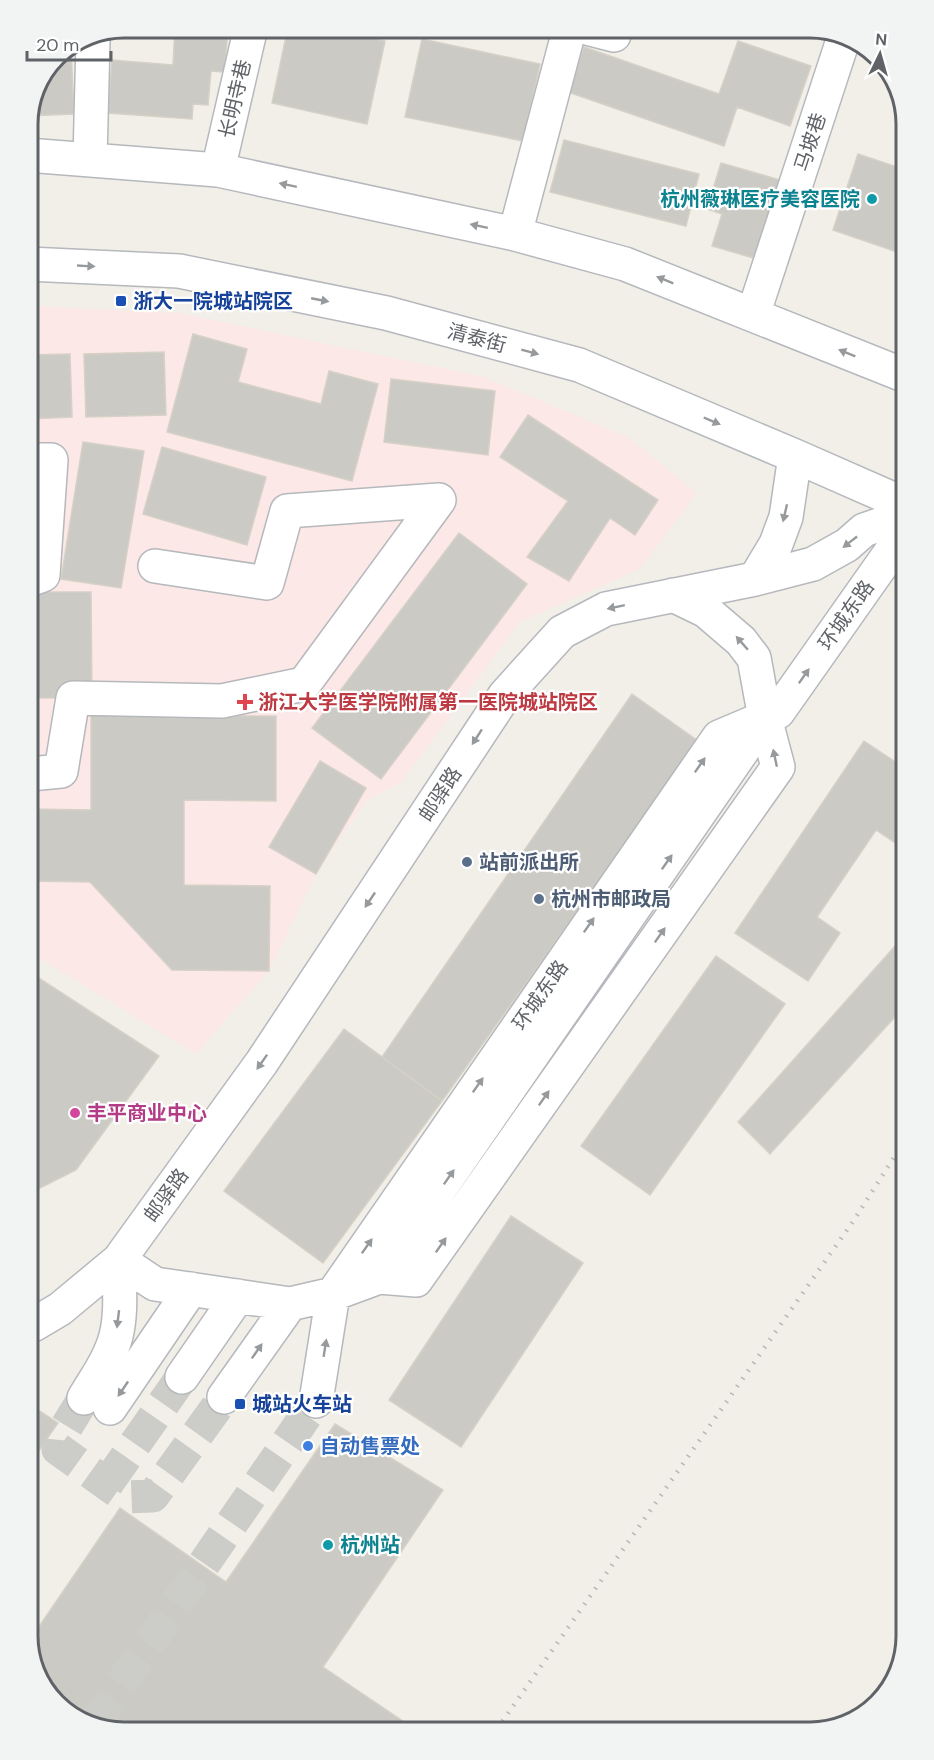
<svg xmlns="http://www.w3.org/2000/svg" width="934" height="1760" viewBox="0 0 934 1760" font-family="'DM Sans','Noto Sans SC',sans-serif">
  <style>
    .medical { fill: #fce8e6 }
    .building { fill: #cccac5; stroke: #d6d1c6; stroke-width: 1.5 }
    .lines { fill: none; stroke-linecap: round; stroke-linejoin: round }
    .minor-tunnel { stroke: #ccccc8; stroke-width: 33; stroke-dasharray: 33 16; stroke-linecap: butt }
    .minor-casing { stroke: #b5b8bc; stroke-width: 36 }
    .minor { stroke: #fff; stroke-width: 33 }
    .rail { stroke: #b6b7b8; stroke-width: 4.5; stroke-dasharray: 1.5 8; stroke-linecap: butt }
    .oneway { fill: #979a9d }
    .culture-dot { fill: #0f9aa8; stroke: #fff; stroke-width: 2 }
    .transit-dot { fill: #1a4fb4; stroke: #fff; stroke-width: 2 }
    .health-dot { fill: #e0444e; stroke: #fff; stroke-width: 2 }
    .service-dot { fill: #5c6f8a; stroke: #fff; stroke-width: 2 }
    .hotel-dot { fill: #d1479c; stroke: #fff; stroke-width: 2 }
    .shop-dot { fill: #3f7fe0; stroke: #fff; stroke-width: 2 }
    .labels { text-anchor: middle; stroke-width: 4.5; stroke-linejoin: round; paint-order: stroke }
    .street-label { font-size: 20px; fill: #5f6368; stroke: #fff }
    .culture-label { font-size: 20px; font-weight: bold; fill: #0d838f; stroke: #fff; text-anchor: end }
    .transit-label { font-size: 20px; font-weight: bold; fill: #164399; stroke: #fff; text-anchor: start }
    .health-label { font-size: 20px; font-weight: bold; fill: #be3a42; stroke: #fff; text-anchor: start }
    .service-label { font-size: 20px; font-weight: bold; fill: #4e5e75; stroke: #fff; text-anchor: start }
    .hotel-label { font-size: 20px; font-weight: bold; fill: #b23c85; stroke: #fff; text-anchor: start }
    .shop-label { font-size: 20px; font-weight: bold; fill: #366cbe; stroke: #fff; text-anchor: start }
    .rim { fill: none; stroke: #5f6368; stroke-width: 3 }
  </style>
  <rect width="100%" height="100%" fill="#f1efe8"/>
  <!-- medical -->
  <path class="medical" d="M28,306l152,7 304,64 144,60 69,56 -57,76 -120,53 -119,160 -35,19 -50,73 -47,97 -73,83 -165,-101z"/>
  <!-- building -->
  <path class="building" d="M175,27l53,4 -4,41 -13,-1 -3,34 -15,-1 -1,15 -84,-6 4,-53 61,5z
    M288,27h32l65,14 -18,83 -95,-21z
    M422,39l118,25 -17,77 -118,-24z
    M738,41l73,25 -21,60 -53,-19 -13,39 -156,-54 16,-45 135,47z
    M865,45l9,10 -11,-4z
    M71,48l3,66 -46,2 27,-61z
    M564,140l135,34 -13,52 -136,-34z
    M858,154l42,14v85l-67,-23z
    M721,163l59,17 -23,79 -45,-13 10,-32 -15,-5z
    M193,334l54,15 -9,33 83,22 8,-33 49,13 -26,97 -185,-49z
    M164,352l2,63 -80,2 -2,-63z
    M70,354l2,63 -43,2 -1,-64z
    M391,379l104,12 -7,64 -104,-13z
    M528,415l130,85 -23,35 -25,-17 -41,63 -42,-24 41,-56 -68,-44z
    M83,442l61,9 -23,137 -60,-9z
    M162,447l104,30 -19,68 -104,-31z
    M459,533l68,51 -146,195 -69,-51z
    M33,592h58l1,106h-58z
    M632,694l66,47 -256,360 -60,-44z
    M91,715l185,1v85l-92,-1v85l86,1 -1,85 -97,-1 -82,-88 -59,-1 -1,-72 61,1z
    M864,741l39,26v81l-27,-18 -59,87 23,16 -32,48 -73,-48z
    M320,761l46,27 -50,86 -47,-27z
    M904,936v71l-134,147 -32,-32z
    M716,956l69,48 -135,191 -69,-49z
    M31,973l128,83 -83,114 -44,22z
    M344,1029l98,72 -119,162 -99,-72z
    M511,1216l72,47 -122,184 -72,-47z
    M38,1410l20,13 -25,36v-43z
    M38,1410l20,13 -25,36v-43z
    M335,1424l108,66 -120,177 93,63 -299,3 -47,-16 -36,-43v-40l86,-126 106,74z"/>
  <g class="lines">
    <!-- minor-tunnel -->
    <path class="minor-tunnel" d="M84,1398l-25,41 -1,10 67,48 28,-1 71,-99
      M107,1484l75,-107
      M93,1725l223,-324"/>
    <!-- minor casing -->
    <g class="minor-casing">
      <path id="minor" d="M583,27l31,8 2,-8
        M27,155l191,15 297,64 110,30 276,110
        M90,160l3,-120
        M218,170l33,-143
        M515,234l55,-207
        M28,264l151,7 207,42 193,52 216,91 107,47
        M753,315l91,-278
        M29,460h22l-8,115 -14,5
        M755,579l21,-35 10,-27 9,-61
        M30,774l31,-3 12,-73 149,3 82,-17 135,-184 -152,11 -20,72 -112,-17
        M119,1260l36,24 135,20 43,-10 46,-17 37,3 362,-513 -13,-49 -11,-60 -13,-17 -35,-30 -33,-16
        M379,1277l386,-559
        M33,1325l27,-16 59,-49 143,-198 243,-367 57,-63 44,-23 149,-30 58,-15 34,-19 17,-15 38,-13
        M182,1377l56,-81
        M224,1397l66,-93
        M84,1398c12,-20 26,-39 32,-62 6,-24 3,-51 3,-76
        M316,1401l17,-107 386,-557 59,-25 124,-176
        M110,1408l81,-119"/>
    </g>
    <!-- minor -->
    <use href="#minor" class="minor"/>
    <!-- rail -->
    <path class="rail" d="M497,1729l357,-509 51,-80"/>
  </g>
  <!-- one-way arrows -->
  <defs><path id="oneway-solid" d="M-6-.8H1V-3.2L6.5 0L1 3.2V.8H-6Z" transform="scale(1.5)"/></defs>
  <g class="oneway">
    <use href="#oneway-solid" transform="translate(288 185) rotate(-168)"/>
    <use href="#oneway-solid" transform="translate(479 226) rotate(-168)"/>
    <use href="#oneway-solid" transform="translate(86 266) rotate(3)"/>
    <use href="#oneway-solid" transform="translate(665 280) rotate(-158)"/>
    <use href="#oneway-solid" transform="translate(320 300) rotate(11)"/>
    <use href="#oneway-solid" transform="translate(530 352) rotate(15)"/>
    <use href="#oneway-solid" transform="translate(847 353) rotate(-158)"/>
    <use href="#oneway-solid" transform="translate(712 421) rotate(23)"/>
    <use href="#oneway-solid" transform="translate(785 513) rotate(103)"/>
    <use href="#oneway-solid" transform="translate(850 542) rotate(142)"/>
    <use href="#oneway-solid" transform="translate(616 607) rotate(168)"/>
    <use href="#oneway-solid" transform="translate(742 643) rotate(-131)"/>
    <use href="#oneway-solid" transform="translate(804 676) rotate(-55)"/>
    <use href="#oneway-solid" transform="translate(477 737) rotate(123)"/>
    <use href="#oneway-solid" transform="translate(775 758) rotate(-102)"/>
    <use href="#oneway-solid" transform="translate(700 765) rotate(-55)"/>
    <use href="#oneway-solid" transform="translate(667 862) rotate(-55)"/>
    <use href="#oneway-solid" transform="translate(370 900) rotate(124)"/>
    <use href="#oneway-solid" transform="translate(589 925) rotate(-55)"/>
    <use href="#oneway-solid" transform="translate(660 935) rotate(-55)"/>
    <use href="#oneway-solid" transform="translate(262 1062) rotate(125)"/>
    <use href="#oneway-solid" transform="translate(478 1085) rotate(-55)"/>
    <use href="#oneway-solid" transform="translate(544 1098) rotate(-55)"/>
    <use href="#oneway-solid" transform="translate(449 1177) rotate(-55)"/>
    <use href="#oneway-solid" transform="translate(441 1245) rotate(-55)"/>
    <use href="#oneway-solid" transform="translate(367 1246) rotate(-55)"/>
    <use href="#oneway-solid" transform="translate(118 1319) rotate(97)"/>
    <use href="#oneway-solid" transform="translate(325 1348) rotate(-81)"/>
    <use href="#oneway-solid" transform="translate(257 1351) rotate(-55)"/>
    <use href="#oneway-solid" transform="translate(123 1389) rotate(124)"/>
  </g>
  <!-- markers -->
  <g class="culture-dot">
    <circle cx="872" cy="199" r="6"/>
    <circle cx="328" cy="1545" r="6"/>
  </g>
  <g class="transit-dot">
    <rect x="115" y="295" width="12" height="12" rx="3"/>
    <rect x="234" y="1398" width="12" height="12" rx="3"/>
  </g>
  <path class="health-dot" d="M242 693h6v6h6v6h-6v6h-6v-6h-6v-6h6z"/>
  <g class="service-dot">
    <circle cx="467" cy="862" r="6"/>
    <circle cx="539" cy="899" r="6"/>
  </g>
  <circle class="hotel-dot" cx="75" cy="1113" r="6"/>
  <circle class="shop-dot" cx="308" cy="1446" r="6"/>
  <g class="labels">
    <!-- street labels -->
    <g class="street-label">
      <text transform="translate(235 99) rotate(-77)" y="7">长明寺巷</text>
      <text transform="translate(810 142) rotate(-72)" y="7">马坡巷</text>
      <text transform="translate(477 338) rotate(15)" y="7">清泰街</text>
      <text transform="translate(846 615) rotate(-55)" y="7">环城东路</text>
      <text transform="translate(440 794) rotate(-57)" y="7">邮驿路</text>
      <text transform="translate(540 995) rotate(-55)" y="7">环城东路</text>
      <text transform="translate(166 1195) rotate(-54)" y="7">邮驿路</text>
    </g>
    <!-- culture labels -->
    <g class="culture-label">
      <text x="860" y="206">杭州薇琳医疗美容医院</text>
      <text x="340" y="1552" text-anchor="start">杭州站</text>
    </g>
    <!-- transit labels -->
    <g class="transit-label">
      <text x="133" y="308">浙大一院城站院区</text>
      <text x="252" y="1411">城站火车站</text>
    </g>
    <!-- health labels -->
    <g class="health-label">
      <text x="258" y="709">浙江大学医学院附属第一医院城站院区</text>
    </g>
    <!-- service labels -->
    <g class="service-label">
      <text x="479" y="869">站前派出所</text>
      <text x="551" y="906">杭州市邮政局</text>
    </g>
    <!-- hotel labels -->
    <g class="hotel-label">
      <text x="87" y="1120">丰平商业中心</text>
    </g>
    <!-- shop labels -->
    <g class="shop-label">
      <text x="320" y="1453">自动售票处</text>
    </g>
  </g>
  <!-- crop -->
  <path d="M0 0H934V1760H0ZM124 38H810A86 86 0 0 1 896 124V1636A86 86 0 0 1 810 1722H124A86 86 0 0 1 38 1636V124A86 86 0 0 1 124 38Z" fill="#f2f3f3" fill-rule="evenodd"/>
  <path class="rim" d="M124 38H810A86 86 0 0 1 896 124V1636A86 86 0 0 1 810 1722H124A86 86 0 0 1 38 1636V124A86 86 0 0 1 124 38Z"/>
  <!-- north arrow -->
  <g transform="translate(880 54) rotate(5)" stroke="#ffffff" stroke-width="4.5" paint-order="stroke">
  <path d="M0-4.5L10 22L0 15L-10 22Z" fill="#5f6368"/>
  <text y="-9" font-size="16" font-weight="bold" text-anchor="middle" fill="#5f6368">N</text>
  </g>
  <!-- scale -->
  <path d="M27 51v9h84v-9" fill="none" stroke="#5f6368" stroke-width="3"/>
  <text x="36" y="51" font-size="18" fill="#5f6368" stroke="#ffffff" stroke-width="4.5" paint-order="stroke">20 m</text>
</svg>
